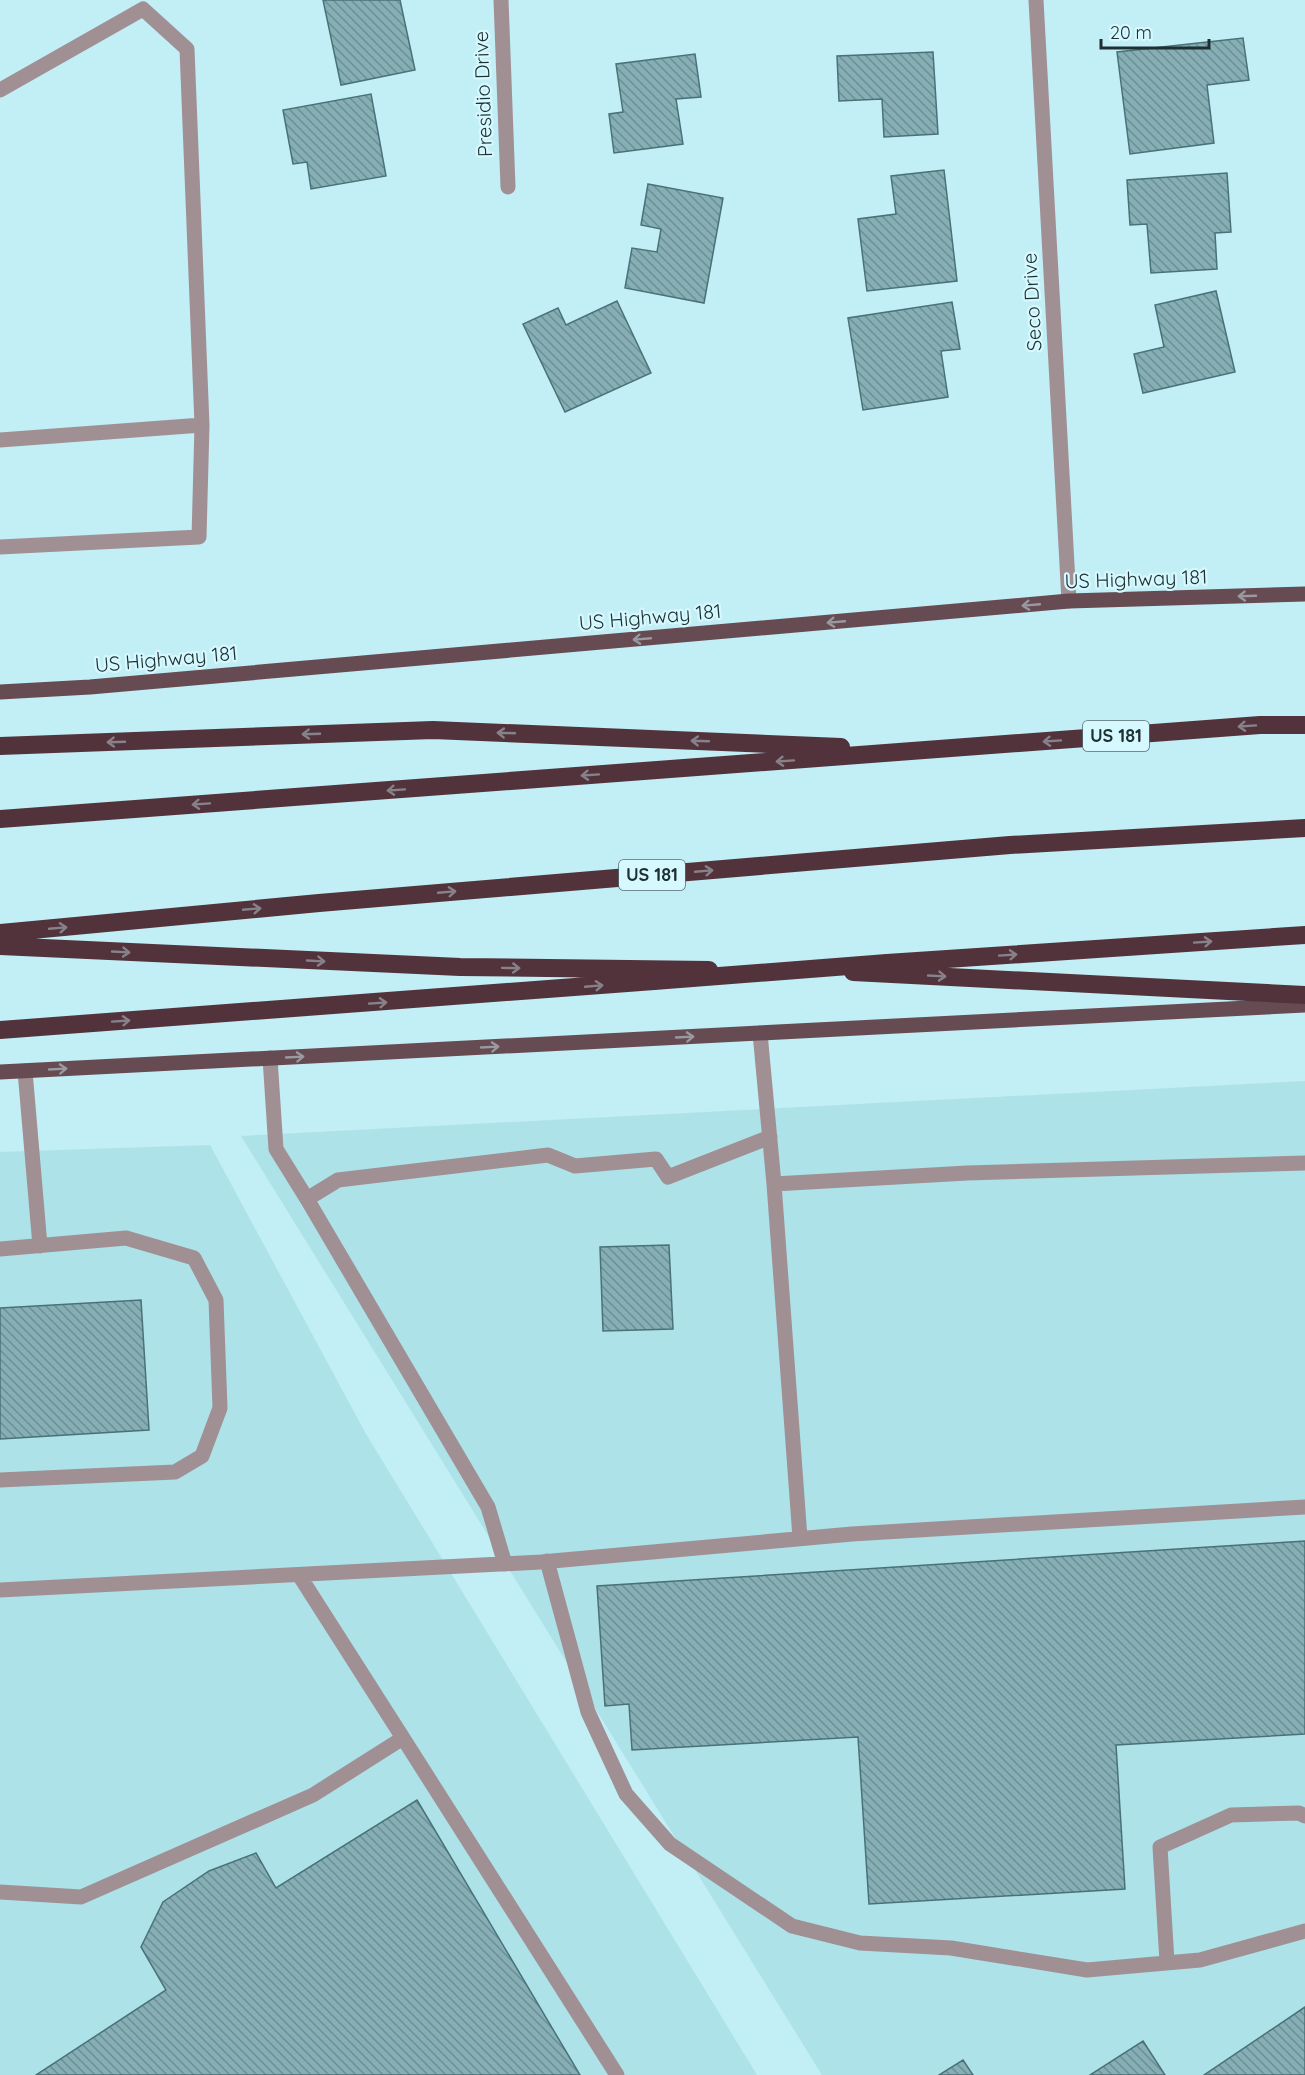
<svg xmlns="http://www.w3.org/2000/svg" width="1305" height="2075" viewBox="0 0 1305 2075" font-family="Quicksand,sans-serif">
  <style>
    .built { fill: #ade2e9 }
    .building { fill: url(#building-back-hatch); stroke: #497278; stroke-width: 1.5 }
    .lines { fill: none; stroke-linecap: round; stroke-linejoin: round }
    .minor { stroke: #a09094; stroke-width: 15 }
    .major { stroke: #674b53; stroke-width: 15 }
    .highway { stroke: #52333c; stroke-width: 18 }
    .highway-bridge { stroke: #52333c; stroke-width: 18 }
    .oneway { stroke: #9999a0 }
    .oneway2 { stroke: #87828a }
    .labels { text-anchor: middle; stroke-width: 4.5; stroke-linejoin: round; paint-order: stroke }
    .shield { fill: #d6f9ff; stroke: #556c70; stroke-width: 1.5 }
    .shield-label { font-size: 18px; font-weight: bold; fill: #1e2f32 }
    .street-label { font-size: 20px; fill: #1e2f32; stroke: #d6f9ff }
  </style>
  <defs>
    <pattern id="building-back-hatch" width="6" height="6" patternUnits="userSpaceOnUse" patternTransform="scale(1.5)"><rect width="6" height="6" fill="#85aeb5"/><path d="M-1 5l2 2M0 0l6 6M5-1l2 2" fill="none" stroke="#6c8e94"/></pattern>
  </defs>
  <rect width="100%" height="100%" fill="#c2eef5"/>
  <!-- built -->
  <path class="built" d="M1305,1081v994h-483l-581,-939z
    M210,1145l156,289 391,641h-757v-923z"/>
  <!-- building -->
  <path class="building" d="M323,0h77l15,70 -74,15z
    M1243,38l6,42 -42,5 7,58 -84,11 -13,-102z
    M933,52l5,82 -54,3 -2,-38 -43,2 -2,-45z
    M695,54l6,43 -25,2 7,45 -69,9 -5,-39 14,-2 -7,-48z
    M371,94l15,82 -75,13 -4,-27 -14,2 -10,-54z
    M944,170l13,111 -90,10 -9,-72 38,-5 -5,-38z
    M1227,173l4,59 -16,1 2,36 -66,4 -4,-49 -17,1 -3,-45z
    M648,184l75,14 -19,105 -79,-15 7,-40 25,4 4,-23 -20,-4z
    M1216,291l19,81 -92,21 -9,-39 30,-7 -9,-42z
    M617,301l34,72 -86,39 -42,-88 35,-16 8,17z
    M952,302l8,47 -19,2 7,46 -85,13 -15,-92z
    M669,1245l4,84 -70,2 -3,-84z
    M141,1300l8,130 -149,9v-131z
    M1305,1541v193l-189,11 9,144 -256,15 -11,-167 -226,13 -3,-46 -24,2 -8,-120z
    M417,1800l163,275h-544l130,-85 -25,-43 22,-45 46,-31 47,-18 20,35z
    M1305,2007v68h-101z
    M1143,2041l22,34h-75z
    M963,2060l10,15h-34z"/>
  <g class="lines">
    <!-- minor -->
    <path class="minor" d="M501,0l7,187
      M1036,0l33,601
      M0,90l143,-81 44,40 15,376 -202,15
      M0,547l199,-10 3,-112
      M760,1033l14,151 26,354
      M270,1058l6,91 31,50 31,-19 210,-25 27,11 81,-7 12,18 102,-40
      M25,1071l15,175
      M774,1184l193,-11 338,-10
      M307,1199l181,308 17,57
      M0,1249l126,-11 68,20 22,42 4,108 -18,48 -27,16 -175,8
      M547,1561l41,151 38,82 44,50 122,82 68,17 91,5 136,22 113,-10 105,-29
      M0,1590l541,-28 311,-28 453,-27
      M403,1738l214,337
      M0,1892l81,5 232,-102 90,-57 -104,-163
      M1167,1962l-7,-115 71,-32 68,-2 6,3"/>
    <!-- major -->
    <path class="major" d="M0,692l90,-5 979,-86 236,-7
      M0,1072l1305,-67"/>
    <!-- highway -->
    <path class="highway" d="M0,746l433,-16 408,17
      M0,819l1260,-94h45
      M0,933l319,-30 691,-58 295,-17
      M0,946l460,21 249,3
      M887,963l418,-28
      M853,972l452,23
      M0,1030l654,-49"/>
    <!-- highway-bridge -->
    <path class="highway-bridge" d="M654,981l233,-18"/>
  </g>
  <!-- one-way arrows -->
  <defs><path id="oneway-shaft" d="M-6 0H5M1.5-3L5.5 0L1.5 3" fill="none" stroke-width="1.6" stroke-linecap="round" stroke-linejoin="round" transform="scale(1.5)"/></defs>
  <g class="oneway">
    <use href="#oneway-shaft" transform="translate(1247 596) rotate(178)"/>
    <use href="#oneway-shaft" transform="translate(1031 605) rotate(175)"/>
    <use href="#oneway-shaft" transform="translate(836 622) rotate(175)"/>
    <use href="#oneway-shaft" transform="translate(642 639) rotate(175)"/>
    <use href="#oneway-shaft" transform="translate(685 1037) rotate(-3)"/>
    <use href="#oneway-shaft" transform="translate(490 1047) rotate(-3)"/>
    <use href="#oneway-shaft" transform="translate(295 1057) rotate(-3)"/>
    <use href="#oneway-shaft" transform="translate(58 1069) rotate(-3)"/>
  </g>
  <g class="oneway2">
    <use href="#oneway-shaft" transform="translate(1247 726) rotate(176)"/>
    <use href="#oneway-shaft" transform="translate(506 733) rotate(-178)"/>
    <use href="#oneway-shaft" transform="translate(311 734) rotate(178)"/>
    <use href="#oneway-shaft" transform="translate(700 741) rotate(-178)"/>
    <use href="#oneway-shaft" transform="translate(1052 741) rotate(176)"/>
    <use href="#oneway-shaft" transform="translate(116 742) rotate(178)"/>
    <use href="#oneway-shaft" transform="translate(785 761) rotate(176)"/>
    <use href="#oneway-shaft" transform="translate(590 775) rotate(176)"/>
    <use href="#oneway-shaft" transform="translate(396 790) rotate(176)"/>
    <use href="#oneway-shaft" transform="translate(201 804) rotate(176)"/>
    <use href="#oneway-shaft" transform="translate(704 871) rotate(-5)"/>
    <use href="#oneway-shaft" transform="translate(447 892) rotate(-5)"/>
    <use href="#oneway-shaft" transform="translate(252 909) rotate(-5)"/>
    <use href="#oneway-shaft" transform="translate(58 928) rotate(-5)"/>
    <use href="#oneway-shaft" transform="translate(1203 942) rotate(-4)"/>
    <use href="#oneway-shaft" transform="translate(121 952) rotate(3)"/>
    <use href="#oneway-shaft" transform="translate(1008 955) rotate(-4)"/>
    <use href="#oneway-shaft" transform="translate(316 961) rotate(3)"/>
    <use href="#oneway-shaft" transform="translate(511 968) rotate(1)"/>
    <use href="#oneway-shaft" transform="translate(937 976) rotate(3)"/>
    <use href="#oneway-shaft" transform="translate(594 986) rotate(-5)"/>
    <use href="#oneway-shaft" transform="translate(378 1003) rotate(-4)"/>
    <use href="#oneway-shaft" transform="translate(121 1021) rotate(-4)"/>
  </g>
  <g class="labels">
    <!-- shield labels -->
    <g class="shield">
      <rect x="1083" y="721" width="66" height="30" rx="4.5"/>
      <rect x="619" y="860" width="66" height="30" rx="4.5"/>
    </g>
    <g class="shield-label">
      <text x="1116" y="742">US 181</text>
      <text x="652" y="881">US 181</text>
    </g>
    <!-- street labels -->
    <g class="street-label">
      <text transform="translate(483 94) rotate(-92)" y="7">Presidio Drive</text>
      <text transform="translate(1032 302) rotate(-93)" y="7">Seco Drive</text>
      <text transform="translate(1136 579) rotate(-2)" y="7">US Highway 181</text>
      <text transform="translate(650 617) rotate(-5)" y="7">US Highway 181</text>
      <text transform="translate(166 659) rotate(-5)" y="7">US Highway 181</text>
    </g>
  </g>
  <!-- scale -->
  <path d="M1101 39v9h108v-9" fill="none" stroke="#1e2f32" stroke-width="3"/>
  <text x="1110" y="39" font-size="18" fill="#1e2f32" stroke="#d6f9ff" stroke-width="4.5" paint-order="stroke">20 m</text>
</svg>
